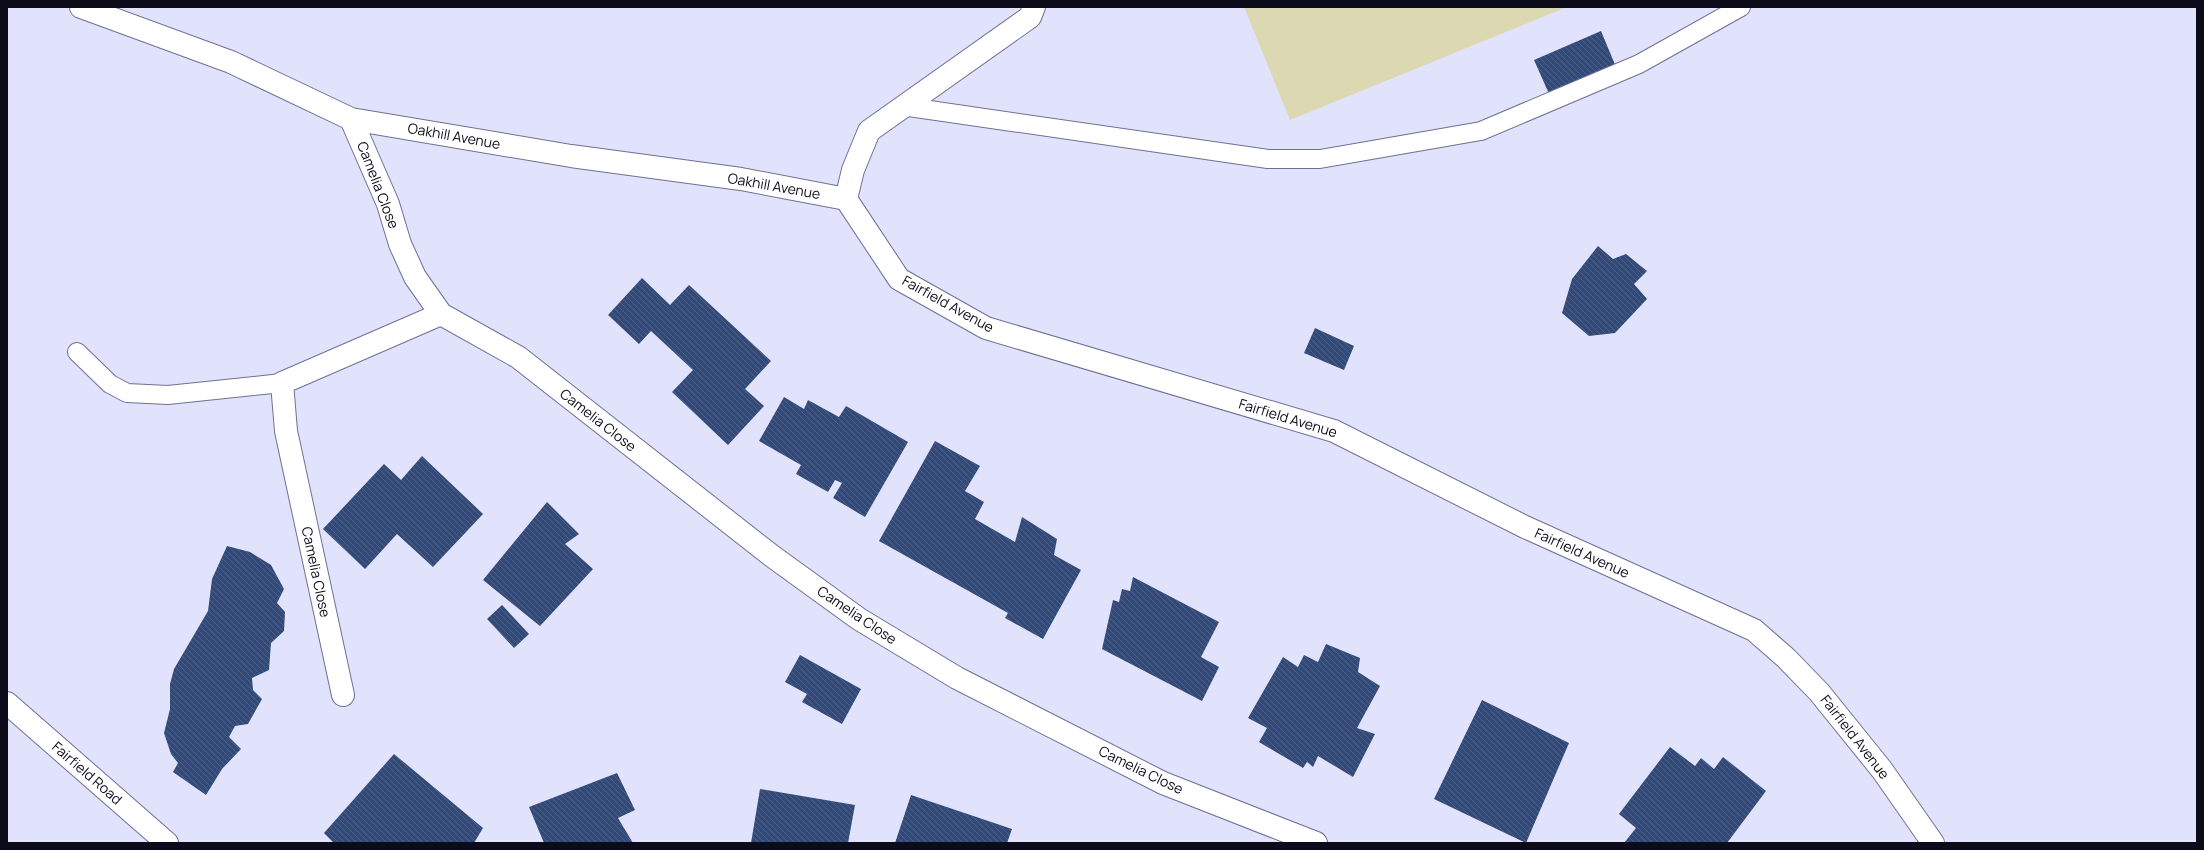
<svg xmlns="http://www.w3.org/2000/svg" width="2204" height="850" viewBox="0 0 2204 850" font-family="Manrope,sans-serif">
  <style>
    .garden { fill: #dbd8b2 }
    .building { fill: url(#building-back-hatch) }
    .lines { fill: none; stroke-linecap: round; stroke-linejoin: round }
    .service-casing { stroke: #6f7095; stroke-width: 20 }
    .minor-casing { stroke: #6f7095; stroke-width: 24 }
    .tertiary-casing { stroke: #6f7095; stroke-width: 24 }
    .service { stroke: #fff; stroke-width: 18 }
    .minor { stroke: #fff; stroke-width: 22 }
    .tertiary { stroke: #fff; stroke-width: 22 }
    .labels { text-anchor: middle; stroke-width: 4; stroke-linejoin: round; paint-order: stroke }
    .street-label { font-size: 14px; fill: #0b0b19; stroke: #fff }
  </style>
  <defs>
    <pattern id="building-back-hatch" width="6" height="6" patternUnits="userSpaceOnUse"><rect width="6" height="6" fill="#334a78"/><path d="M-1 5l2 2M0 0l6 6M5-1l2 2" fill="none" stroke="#4d6085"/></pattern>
  </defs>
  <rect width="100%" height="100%" fill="#e1e2fc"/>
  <!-- garden -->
  <path class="garden" d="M1244,7h323l-277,113z"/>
  <!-- building -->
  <path class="building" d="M1601,31l15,36 -66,29 -16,-36z
    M1598,246l15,13 13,-5 21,17 -13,13 13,15 -32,34 -26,3 -27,-23 10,-34z
    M642,278l28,27 19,-20 82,76 -26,28 19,17 -36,39 -56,-53 21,-22 -42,-39 -12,13 -31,-29z
    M1315,328l39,18 -10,24 -40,-17z
    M784,397l20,12 4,-9 31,17 7,-11 62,36 -43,75 -32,-19 9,-15 -7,-3 -7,12 -32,-18 5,-9 -42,-24z
    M935,441l45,25 -15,25 19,11 -9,17 40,23 7,-25 35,22 -3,16 27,15 -38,69 -38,-21 3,-5 -129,-72z
    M422,456l61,58 -50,53 -36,-33 -32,35 -42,-40 61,-65 17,16z
    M547,502l32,32 -14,10 28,25 -53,57 -57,-46z
    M227,546l23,6 21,13 13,24 -7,14 8,9 -1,19 -13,12 -2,27 -17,8 1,12 9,9 -14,25 -13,2 -6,11 12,12 -19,20 -16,26 -33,-23 5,-9 -7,-9 -7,-21 6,-24v-25l4,-15 34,-58 4,-32z
    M1133,577l86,45 -18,35 18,10 -17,34 -100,-52 11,-49 6,2 3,-13 8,2z
    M502,605l27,29 -15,14 -27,-29z
    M1326,644l34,14 -2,14 22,14 -23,42 18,6 -22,43 -35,-21 -5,11 -6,-5 -4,6 -44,-26 8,-14 -19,-10 35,-61 15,10 6,-12 14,7z
    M800,655l61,34 -19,35 -40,-22 5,-8 -22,-12z
    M1482,700l87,43 -43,100 -92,-44z
    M1670,747l25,19 6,-8 13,11 9,-12 43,34 -39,52h-103l12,-15 -17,-14z
    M394,754l89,74 -9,15h-140l-10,-10z
    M617,773l18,37 -17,8 15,25h-89l-15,-36z
    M760,789l95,16 -7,38h-97z
    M911,795l101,34 -5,14h-112z"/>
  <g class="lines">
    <!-- service casing -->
    <g class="service-casing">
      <path id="service" d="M902,106l366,53h52l161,-28 158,-67 102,-57
        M77,352l33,32 17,9 41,2 114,-12"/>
    </g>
    <!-- minor casing -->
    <g class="minor-casing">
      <path id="minor" d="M81,7l150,55 120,57 220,37 170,23 105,20
        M351,119l37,85 12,40 15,33 26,37 77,43 254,199 87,63 98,59 206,105 153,60
        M343,695l-57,-264 -4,-48 159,-69
        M7,703l160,140"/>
    </g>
    <!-- tertiary casing -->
    <g class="tertiary-casing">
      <path id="tertiary" d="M1034,7l-4,10 -161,114 -16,39 -7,29 53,80 87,49 348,103 191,96 229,103 32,28 33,34 63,78 51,73"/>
    </g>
    <!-- service -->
    <use href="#service" class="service"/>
    <!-- minor -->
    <use href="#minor" class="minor"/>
    <!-- tertiary -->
    <use href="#tertiary" class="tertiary"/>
  </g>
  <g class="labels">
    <!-- street labels -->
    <g class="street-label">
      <text transform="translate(454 136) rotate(10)" y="5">Oakhill Avenue</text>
      <text transform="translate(378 185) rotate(69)" y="5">Camelia Close</text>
      <text transform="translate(774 186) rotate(10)" y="5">Oakhill Avenue</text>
      <text transform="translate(948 304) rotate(29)" y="5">Fairfield Avenue</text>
      <text transform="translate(1288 418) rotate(17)" y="5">Fairfield Avenue</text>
      <text transform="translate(598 420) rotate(38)" y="5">Camelia Close</text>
      <text transform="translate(1582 553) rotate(24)" y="5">Fairfield Avenue</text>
      <text transform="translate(316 572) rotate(78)" y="5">Camelia Close</text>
      <text transform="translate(857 615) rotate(34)" y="5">Camelia Close</text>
      <text transform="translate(1855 737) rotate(52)" y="5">Fairfield Avenue</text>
      <text transform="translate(1141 770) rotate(26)" y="5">Camelia Close</text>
      <text transform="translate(87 773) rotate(41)" y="5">Fairfield Road</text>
    </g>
  </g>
  <!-- border -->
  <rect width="2204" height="850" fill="none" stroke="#0b0b19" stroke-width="16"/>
</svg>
